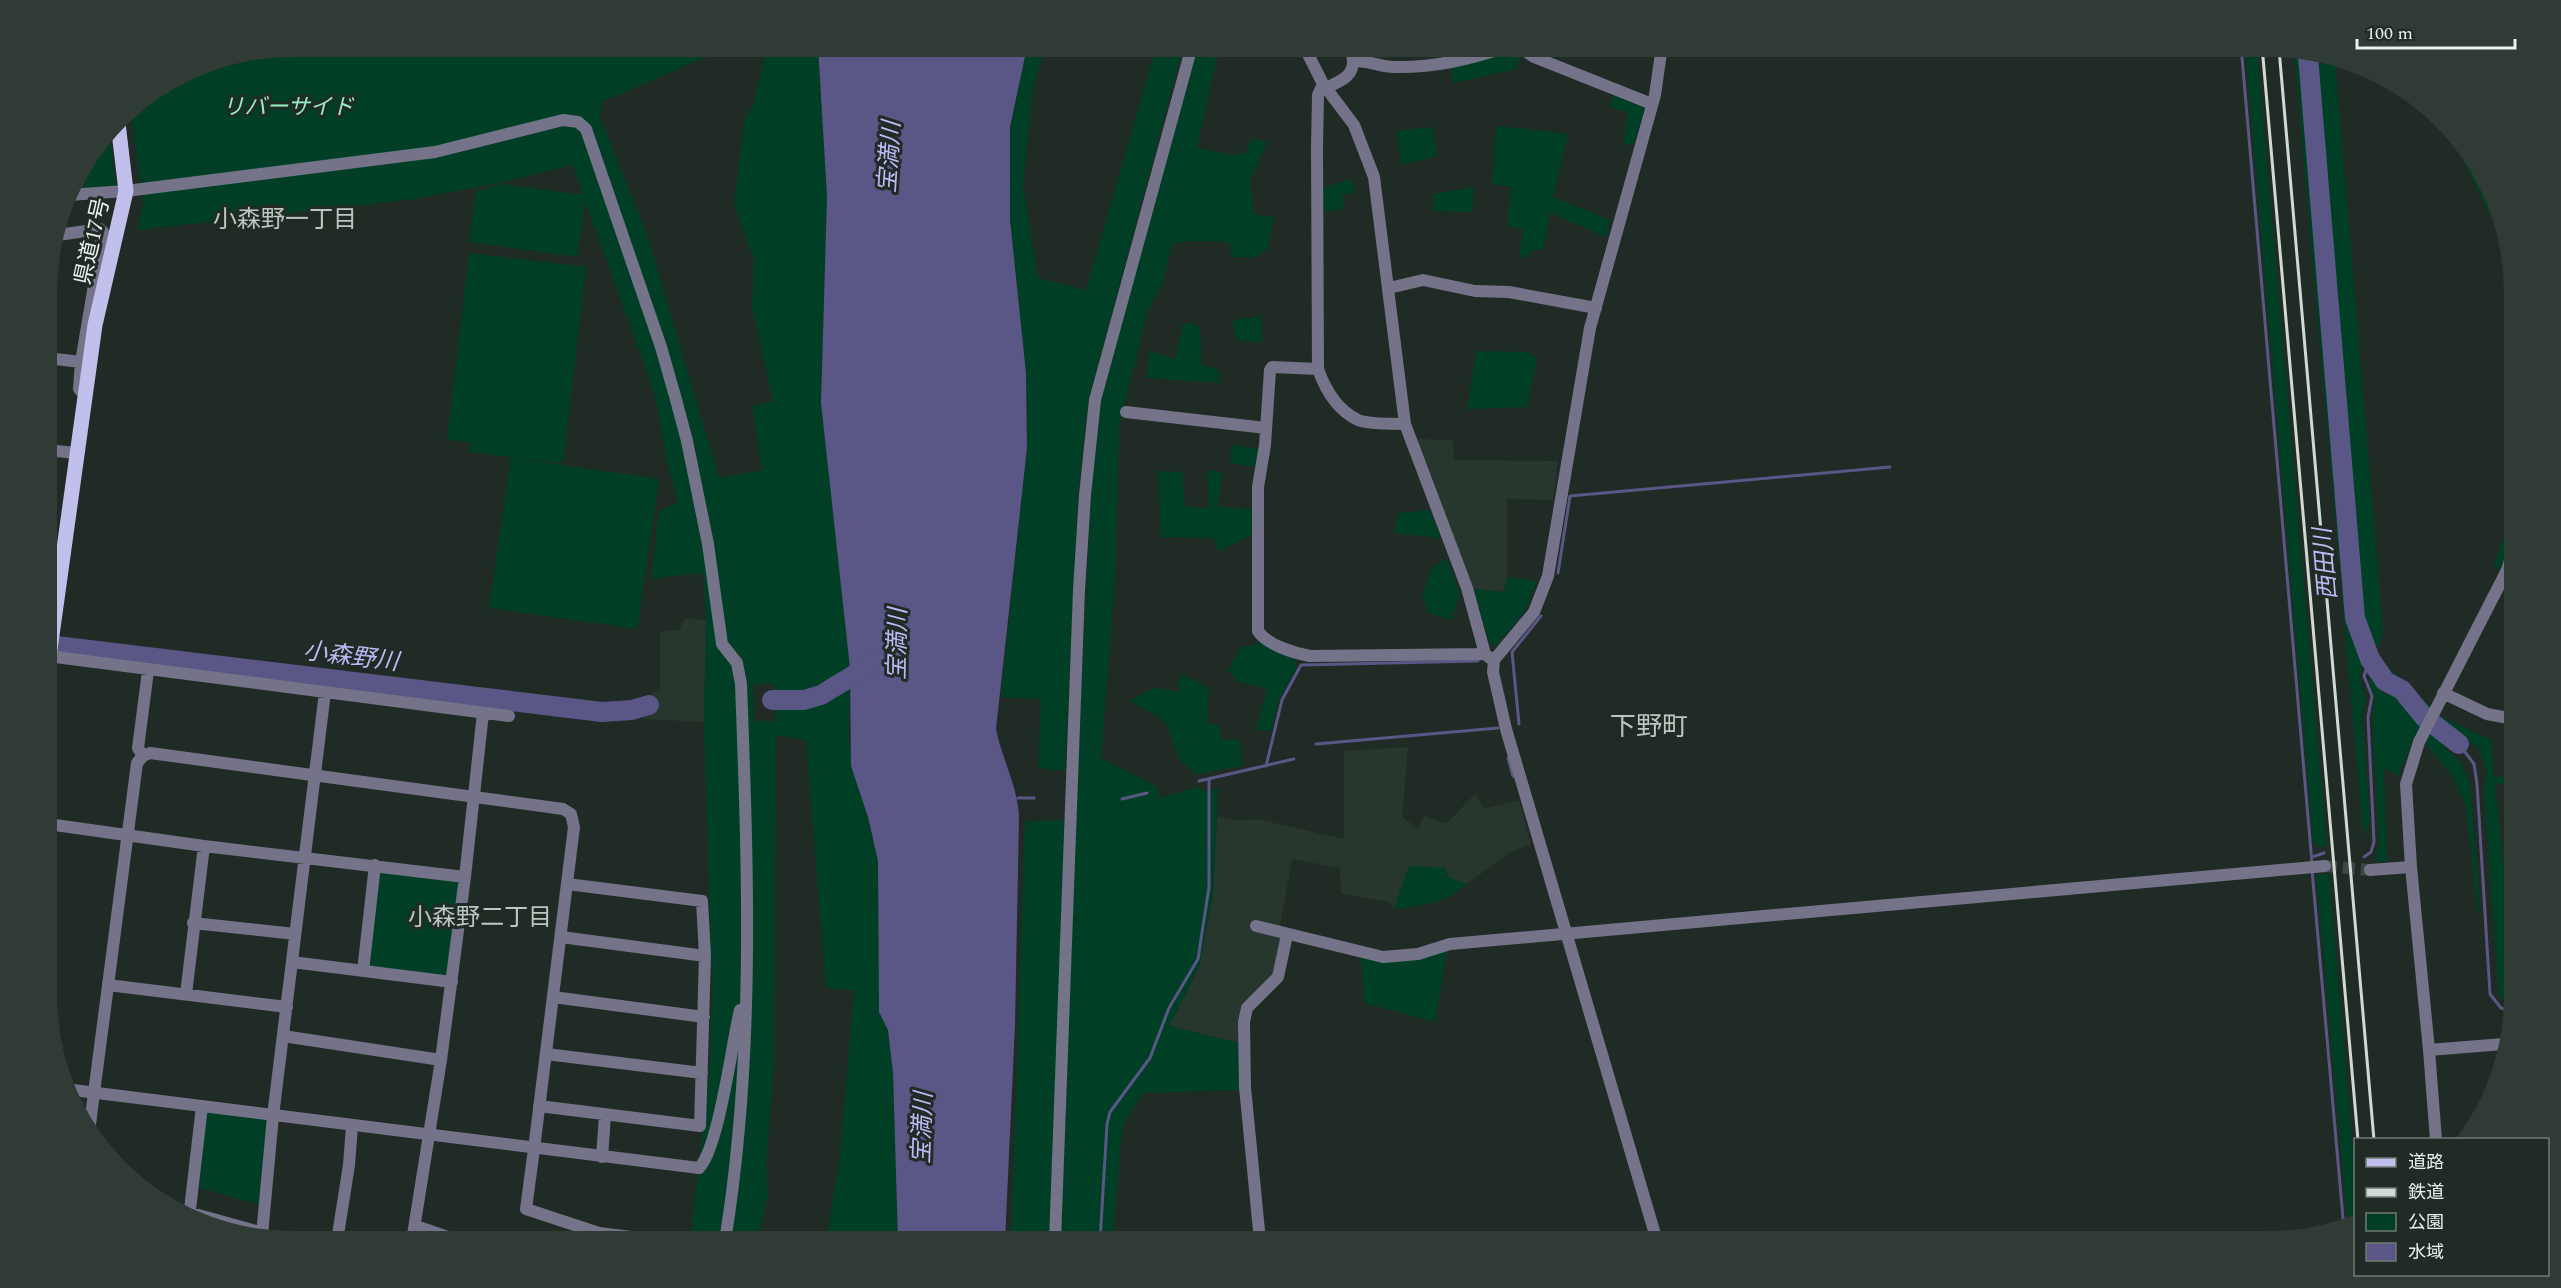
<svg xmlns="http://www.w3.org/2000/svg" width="2561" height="1288" viewBox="0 0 2561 1288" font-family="Spectral,'Noto Sans JP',serif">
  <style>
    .built { fill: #27372e }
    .green { fill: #003f26; fill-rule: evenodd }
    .water { fill: #5a5685 }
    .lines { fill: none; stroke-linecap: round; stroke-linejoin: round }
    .stream { stroke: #5a5685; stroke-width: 3 }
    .river { stroke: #5a5685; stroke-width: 20 }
    .minor-tunnel { stroke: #3f4943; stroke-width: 12; stroke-dasharray: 12 6; stroke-linecap: butt }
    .minor { stroke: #747389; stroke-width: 12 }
    .tertiary { stroke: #747389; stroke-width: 12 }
    .primary { stroke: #c1bfec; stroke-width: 15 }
    .rail { stroke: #d2d9d5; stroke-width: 3 }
    .labels { text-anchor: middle; stroke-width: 6; stroke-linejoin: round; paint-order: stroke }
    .park-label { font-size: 22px; font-style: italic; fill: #96ecbf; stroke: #212b25 }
    .street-label { font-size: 22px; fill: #eaf0ed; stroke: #212b25 }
    .water-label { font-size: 24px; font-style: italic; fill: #bdb9f5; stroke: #212b25 }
    .neighbourhood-label { font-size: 24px; fill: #bbc7c0; stroke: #212b25 }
    .quarter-label { font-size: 26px; fill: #bbc7c0; stroke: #212b25 }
  </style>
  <rect width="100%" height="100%" fill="#212b25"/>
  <!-- built -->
  <path class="built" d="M1414,439l38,1 3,20 103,1 -5,39 -46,-1v78l-3,15 -31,-3z
    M685,618l21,2 -2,102 -60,-3 1,-21 15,-10v-56l19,-2z
    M1408,747l-6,70 16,12 6,-13 22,8 29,-30 9,15 35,-9 12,45 -21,7 -43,32 -58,-18 -15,43 -5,-7 -48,-8 -1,-26 -48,-9 -12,67 5,4 -9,47 -32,28 -5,38 -70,-17 30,-59 14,-72 4,-79 22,5 18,-2 87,20v-88z"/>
  <!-- green -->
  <path class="green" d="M292,47h437l-127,55 -2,15 46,115 73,246 43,-8 -10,-64 21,-5 -21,-93 2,-49 -20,-54 10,-85 9,-14 14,-59h51l9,149 -6,207 29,265 -1,74 29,119 1,151 9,18 5,43 5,168h-72l14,-85 14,-166 -28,-2 -20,-248 -30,-5 -2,326 -8,106 2,29 -12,45h-66l20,-178 2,-74 -8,-267 2,-102 -3,-47 -52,6 8,-68 19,-8 -12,-46 -11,-62 -70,-194 -8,56 -108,-15 7,-51 25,-7 82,11 -10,-30 -70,17 -87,17 -279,31 6,-27 -13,-96 68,-42zM774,683l1,38h-21l-1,-36z
    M1027,47h18l-13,47 -9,92 15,92 48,12 70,-243h27l-95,355 -10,92 -13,277 -27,-3 3,-69 -40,-2 26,-249 -1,-75 -16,-153v-93z
    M1196,47h23l-22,100 34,8 15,-2 5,-15 16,4 -17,39 4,33 20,3 -6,31 -12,9h-25l-2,-15 -39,-1 -18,3 -10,40 -15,29 -28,113 -4,154 -14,178 55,28 4,12 36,-11 9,4 13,-3 -5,107 -14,72 -30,59 70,17 2,47 -98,3 -19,31 -3,15 -8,102h-102l14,-420 39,-1v14l10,1 17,-341 10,-93z
    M2245,47h12l70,800h-8l-6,-5z
    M1514,49l5,4 -2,16 -64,14 -2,-18z
    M2294,52l8,2 50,586 11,17 -3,23 6,20 -4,16 8,107 -7,13z
    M2311,56l11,3v4l3,-4 10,3 48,568 -4,17 -15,-15 -6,-45 -43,-494 5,-20z
    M1615,92l31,14 -13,39 -10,-1 5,-31 -19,-7z
    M1496,126l72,8 -15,63 57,23 -4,17 -56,-24 -7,36 -12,1 -4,8 -8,-2 4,-27 -16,-3 4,-39 -19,-3z
    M1432,127l5,29 -35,9 -6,-34z
    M110,134l6,52 -46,4 2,-7z
    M2460,141l13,14 39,105 -48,-98z
    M1351,179l4,14 -13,2 2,14 -22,3 -1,-24z
    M1474,187l-2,25 -39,-1v-17z
    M469,253l117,14 -23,196 -50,-5 146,21 -22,150 -148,-21 22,-151 -42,-5 1,-10 -23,-2z
    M1261,316l1,26 -26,-2 -3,-20z
    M1193,323l7,5 2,37 17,5 1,13 -73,-5 2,-28 26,9 8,-35z
    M1476,351l52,1 9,6 -10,49 -60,2z
    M1231,445l28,4 -3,18 -25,-4z
    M1207,470l15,2 -4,35 34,2v26l-34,17 -5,-14 -52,-1 -3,-66 24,1 3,35 24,1z
    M1430,510l11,28 -47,-5 4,-20z
    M2513,510v27l-13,34 -6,-6z
    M1447,558l13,37 -9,25 -23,-7 -6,-18 10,-27z
    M1507,577l30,4 -13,32 -29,33 -5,-1 -17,-56 31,3z
    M1261,642l34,16 2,9 -18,33 -8,31 -15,-1 11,-42 -29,-6 -10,-12 12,-22z
    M2388,667l56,51 48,22 1,36 21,3v7l-19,-3 8,79 6,8c3,40 12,98 3,137l-13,-11 -15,-204 2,-23 -7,-20 -18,-14 -32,-18 -39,-44z
    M2371,673l9,9 4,12 15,-1 20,30 41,38 10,23 10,121 -2,11 -12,-109 -14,-31 -36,-44 -18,44 -14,-8 3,94 -13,-1 5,-17 -7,-128 3,-16 -6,-19z
    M1180,674l29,14 -2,36h12l3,16 18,-1 2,27 -45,8 -17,-13 -16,-41 -34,-19 25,-14 23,5z
    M1409,866l36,2 3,9 19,7c-28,21 -38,21 -73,25z
    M377,870l86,9 -13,101 -84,-11z
    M2316,874h13l26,296v55l-7,3z
    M1447,950l-12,72 -71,-19 -3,-46z
    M205,1110l65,9 -9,86 -65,-18z"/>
  <!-- water -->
  <path class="water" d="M818,47h209l-17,80v93l16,153 1,75 -31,281c6,30 22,58 23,88l-4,208 -10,216h-107l-5,-168 -5,-43 -9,-18 -1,-151 -10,-44 -17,-51 -1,-98 -29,-265 6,-207z"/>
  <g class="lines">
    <!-- stream -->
    <path class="stream" d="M2241,46l71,817
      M1558,573l12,-77 320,-29
      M1519,724l-7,-72 29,-36
      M1316,744l182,-16
      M2459,744l15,20 3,20 13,210 11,14 10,3
      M1508,758l5,18
      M1266,766l16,-66 19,-35 177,-4
      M1199,781l95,-22
      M1018,798h16
      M1122,799l25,-6
      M2312,857l12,-4
      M2364,857l7,-5 3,-10 -6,-125 4,-21 -8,-20 6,-17
      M2312,870l32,359
      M1100,1241l7,-117 3,-12 40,-54 19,-50 29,-49 11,-72v-108"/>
    <!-- river -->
    <path class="river" d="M2308,56l47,562 15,41 15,22 17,9 22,27 35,27
      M48,645l554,67 30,-2 17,-5
      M772,700h32l17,-5 51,-31"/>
    <!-- minor-tunnel -->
    <path class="minor-tunnel" d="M2325,866l45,4"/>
    <!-- minor -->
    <path class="minor" d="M1304,46l19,38 31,41 20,52 31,247 62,164 18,66
      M1351,46l2,15
      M1518,46l16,11 118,47
      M1323,84l-5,11 -1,52 1,222c7,20 19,41 40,51 12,5 33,3 47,4
      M1326,88c13,-7 27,-10 27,-27 14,-1 27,6 41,6 38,1 78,-8 114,-21
      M126,191l309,-39 128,-32 15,2 8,7 75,218 14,49 12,45 21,103 14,100 15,19 4,21c7,186 14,373 -16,557
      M58,235l42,-6 3,3 -22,130 -2,27 4,4
      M1389,288l34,-8 52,11 34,1 87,16
      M47,358l34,4
      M1318,369l-46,-2 -2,3 -5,75 -7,42v144c9,14 36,22 52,25l175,-2 5,4
      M1126,412l140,16
      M47,450l29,3
      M48,656l461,60
      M2443,693l44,21 27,5
      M143,756l-5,-8 10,-77
      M48,824l156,22 261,31
      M2370,870l41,-3
      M193,923l102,11
      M1256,926l127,31 35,-3 32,-10 875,-78
      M561,937l144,19
      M292,962l160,20
      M363,971l12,-106
      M108,985l179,22
      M186,994l18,-148
      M553,997l151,20
      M283,1036l158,24
      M2503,1044l-74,6 -18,-183 -5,-83 13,-42 88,-172 6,-18
      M546,1054l156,19
      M539,1106l161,20 5,-170 -3,-55 -135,-17
      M89,1132l5,-39
      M534,1149l-8,60 73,24 64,8
      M602,1157l3,-41
      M699,1168c20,-20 33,-126 41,-158
      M173,1208l90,25
      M189,1218l13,-112
      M416,1226l43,15
      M262,1235l11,-119 52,-424
      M337,1241l12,-76 3,-39
      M412,1241l29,-181 24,-183 18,-164
      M1055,1241l24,-651 6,-95 10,-95 97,-354
      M1260,1241l-15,-154 -1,-65 3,-14 31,-31 9,-42"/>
    <!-- tertiary -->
    <path class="tertiary" d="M69,195l57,-4
      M2429,1050l7,90
      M65,1089l634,79
      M94,1093l43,-330 6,-7 7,-3 413,56 8,5 3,13 -40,322
      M1657,1241l-151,-512 -13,-57 1,-12 40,-48 14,-36 42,-248 65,-233 7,-49"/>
    <!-- primary -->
    <path class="primary" d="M48,664l47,-339 31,-134 -8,-68"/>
    <!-- rail -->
    <path class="rail" d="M2262,46l96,1094
      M2279,49l95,1091"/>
  </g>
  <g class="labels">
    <!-- park labels -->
    <g class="park-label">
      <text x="288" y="114">リバーサイド</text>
    </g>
    <!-- street labels -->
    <g class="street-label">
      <text transform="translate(91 241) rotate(-77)" y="8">県道17号</text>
    </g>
    <!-- water labels -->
    <g class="water-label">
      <text transform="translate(889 157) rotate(-86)" y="8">宝満川</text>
      <text transform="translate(2325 564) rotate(-95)" y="8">西田川</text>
      <text transform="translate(897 644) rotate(-89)" y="8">宝満川</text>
      <text transform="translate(351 656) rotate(7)" y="8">小森野川</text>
      <text transform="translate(922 1128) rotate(-88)" y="8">宝満川</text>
    </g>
    <!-- neighbourhood labels -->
    <g class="neighbourhood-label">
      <text x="285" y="227">小森野一丁目</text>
      <text x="480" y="925">小森野二丁目</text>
    </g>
    <!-- quarter labels -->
    <g class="quarter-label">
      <text x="1649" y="735">下野町</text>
    </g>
  </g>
  <!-- crop -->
  <path d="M0 0H2561V1288H0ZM292 57H2269A235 235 0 0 1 2504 292V996A235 235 0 0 1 2269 1231H292A235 235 0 0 1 57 996V292A235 235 0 0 1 292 57Z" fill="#313b35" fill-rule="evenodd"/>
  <!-- legend -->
  <rect x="2354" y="1138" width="195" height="138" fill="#212b25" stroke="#717a75" stroke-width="1.5"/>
  <rect x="2366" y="1158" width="30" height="9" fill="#c1bfec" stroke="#717a75" stroke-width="1.5"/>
  <text x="2408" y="1168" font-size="18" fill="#eaf0ed">道路</text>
  <rect x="2366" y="1188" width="30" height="9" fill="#d2d9d5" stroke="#717a75" stroke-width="1.5"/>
  <text x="2408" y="1198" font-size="18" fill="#eaf0ed">鉄道</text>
  <rect x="2366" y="1213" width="30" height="18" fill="#003f26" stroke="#717a75" stroke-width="1.5"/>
  <text x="2408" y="1228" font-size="18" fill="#eaf0ed">公園</text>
  <rect x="2366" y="1243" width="30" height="18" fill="#5a5685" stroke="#717a75" stroke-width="1.5"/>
  <text x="2408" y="1258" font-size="18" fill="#eaf0ed">水域</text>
  <!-- scale -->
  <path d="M2357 39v9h158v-9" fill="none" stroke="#eaf0ed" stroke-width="3"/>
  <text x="2366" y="39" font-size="18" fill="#eaf0ed" stroke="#212b25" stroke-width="4.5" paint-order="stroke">100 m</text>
</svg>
